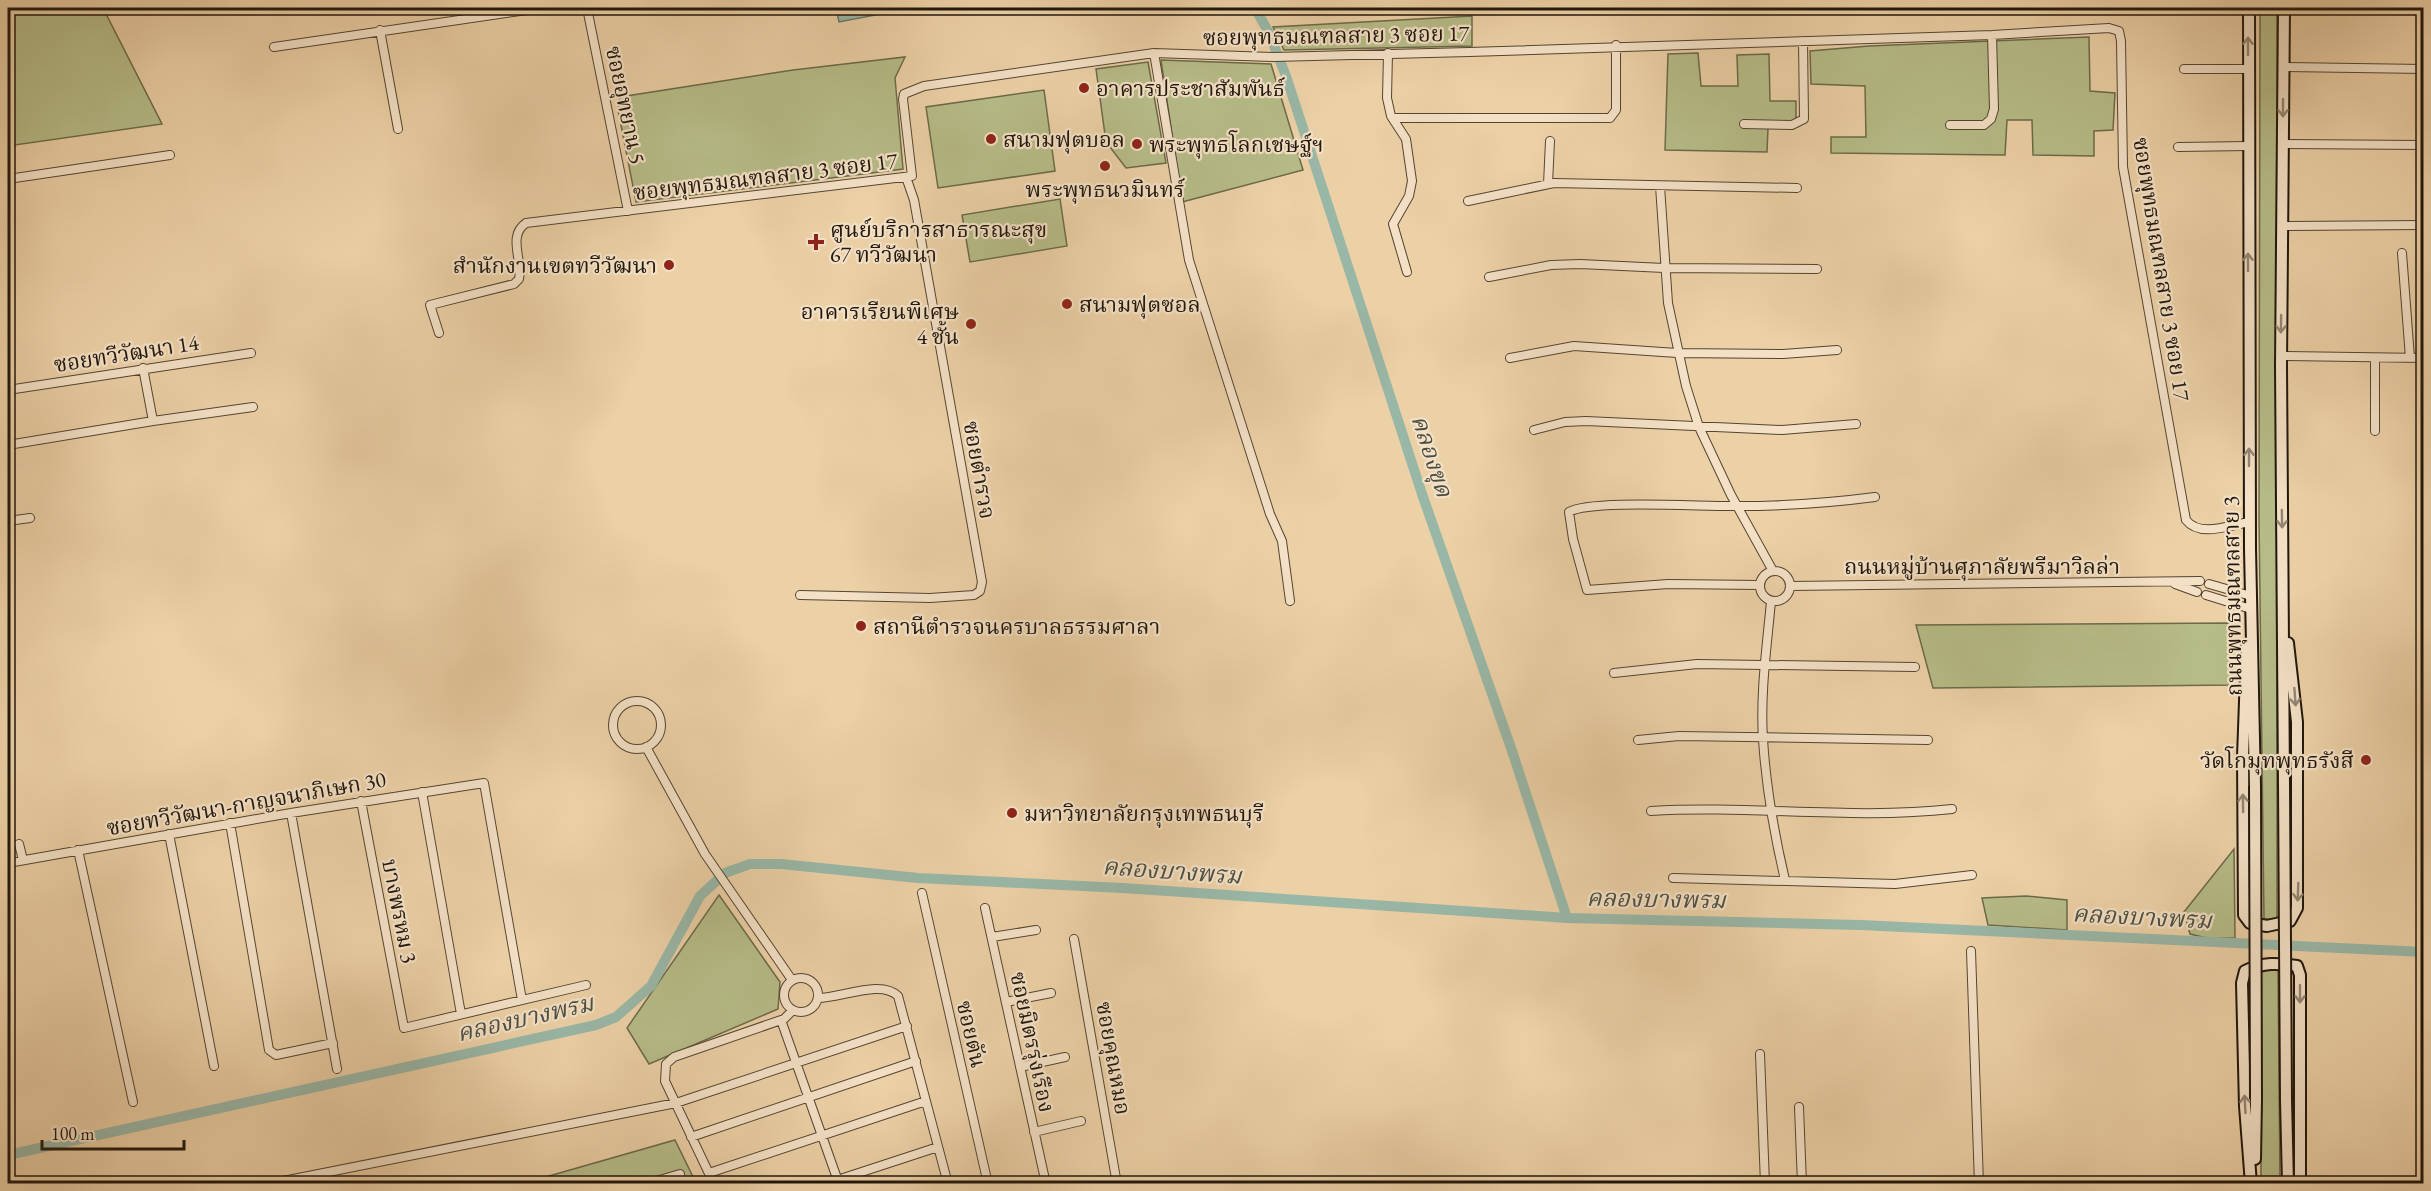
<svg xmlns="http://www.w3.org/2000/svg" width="2431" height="1191" viewBox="0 0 2431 1191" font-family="'EB Garamond','Noto Serif Thai',serif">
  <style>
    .green { fill: #b6bc88; stroke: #6c6a4a; stroke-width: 1.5 }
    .water { fill: #99b7a7; stroke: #697769; stroke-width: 1.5 }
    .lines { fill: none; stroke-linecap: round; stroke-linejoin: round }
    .canal { stroke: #99b7a7; stroke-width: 10 }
    .street-casing { stroke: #544533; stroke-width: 10 }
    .secondary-casing { stroke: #21170d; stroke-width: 14 }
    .street { stroke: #f3e0c5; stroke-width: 8 }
    .secondary { stroke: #f3e0c5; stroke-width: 10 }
    .secondary-bridge-casing { stroke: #21170d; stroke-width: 14; stroke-linecap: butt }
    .secondary-bridge { stroke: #f3e0c5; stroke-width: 10 }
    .oneway { stroke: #948672 }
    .poi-dot { fill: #8f2418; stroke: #f3e0c5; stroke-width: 2 }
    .labels { text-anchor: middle; stroke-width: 4.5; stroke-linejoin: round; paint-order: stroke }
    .street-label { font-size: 22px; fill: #21170d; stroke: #f3e0c5 }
    .poi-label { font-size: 22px; fill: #21170d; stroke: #f3e0c5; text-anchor: start }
    .water-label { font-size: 24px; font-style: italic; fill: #4b4f43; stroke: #f3e0c5 }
  </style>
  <rect width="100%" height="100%" fill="#ecd0a6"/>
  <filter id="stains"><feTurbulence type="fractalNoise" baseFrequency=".00333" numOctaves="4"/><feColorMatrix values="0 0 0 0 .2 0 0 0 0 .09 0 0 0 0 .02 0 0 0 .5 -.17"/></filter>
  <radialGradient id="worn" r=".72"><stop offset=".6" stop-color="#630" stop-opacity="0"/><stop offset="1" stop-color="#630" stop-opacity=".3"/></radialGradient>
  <!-- green -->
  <path class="green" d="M8,8h95l59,116 -154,22z
    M2260,8h17v911h-13l-5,-401z
    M1472,16v30l-188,4 -11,-23z
    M2089,37l1,54 25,2 -2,37 -19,1v25l-61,-1 -1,-35h-25l-2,35 -174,-2v-16h35l-1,-51 -54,-2 -1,-33 59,-5z
    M1698,53l3,33h37l-1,-31 32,-1 1,47h26v26l-28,1 -1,24 -102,-2 3,-96z
    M905,57l-10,21 8,91 -267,33 -18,-92 2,-13 173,-27z
    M1161,60l110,4 32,106 -121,32z
    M1148,62l18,101 -40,5 -20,-26 -10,-73z
    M1044,90l11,81 -117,17 -12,-81z
    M1060,199l7,47 -97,16 -8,-47z
    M2233,623v62l-300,3 -17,-63z
    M2234,849l1,89h-28l-17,-4 -6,-22z
    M719,895l61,87 -2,27 -129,55 -22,-36z
    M2026,896l41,4v30l-79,-5 -6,-27z
    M2261,970h17l2,213 -19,1z
    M675,1140l21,43 -175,1z"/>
  <!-- water -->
  <path class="water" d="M836,8h39l1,7 -37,7z"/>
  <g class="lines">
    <!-- canal -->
    <path class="canal" d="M1255,8l14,25 17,43 136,418 89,254 56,170
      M8,1155l588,-130 20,-8 35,-31 49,-90 25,-23 25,-9h31l137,14 205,10 444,30 293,7 564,27"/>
    <!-- street casing -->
    <g class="street-casing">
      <path id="street" d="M587,8l41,203
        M380,30l18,99
        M274,47l267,-39
        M1154,53l35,207 81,254 12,27 8,60
        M1388,53l-1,45 4,18 15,23 6,42 -3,15 -16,28 14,48
        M2283,67l141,2
        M2184,69h64
        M1395,118h215l6,-8v-65
        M1744,124l48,1 12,-6 -1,-78
        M1950,125h34l7,-6 3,-10 -2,-74
        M2283,144l141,1
        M2178,147l70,-1
        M8,179l162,-24
        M1548,184l2,-43
        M1660,186l8,117 18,83 13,41 32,68 42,76
        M1468,201l86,-18 243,5
        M2282,226l142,-1
        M2402,253l8,105
        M1489,277l62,-12 29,-1 84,4 153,1
        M439,333l-9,-28 84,-21 5,-5c4,-19 -12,-43 7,-56l386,-47 -9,-77 1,-5 20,-8 230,-33 120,4 195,-5 523,-17 117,-7 10,3 2,10 2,126 63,353c14,18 44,5 64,2
        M2281,356l143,2
        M1510,358l64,-12 103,7 106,1 54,-4
        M8,390l243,-37
        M153,421l100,-14
        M1534,430l31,-8 21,-1 196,9 74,-6
        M2375,431v-73
        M8,445l145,-24 -10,-53
        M8,521l22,-3
        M1760 586a15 15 0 1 1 30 0a15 15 0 1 1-30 0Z
        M2175,584l22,8
        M2209,584l42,12
        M1760,585l-92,-1 -81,6 -14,-51 -4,-27c21,-13 137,-5 169,-6 46,0 91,-3 137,-9
        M1790,586l410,-5
        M800,595l130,3 44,-3 6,-4 2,-9 -68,-382 -8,-23
        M2206,595l45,14
        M1771,601c-4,45 -11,92 -8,138 3,48 11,94 22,141
        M1614,673l83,-9 218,3
        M613 725a24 24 0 1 1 48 0a24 24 0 1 1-48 0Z
        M1638,740l41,-4 249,4
        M646,747l59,107 87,126
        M422,792l39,222
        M361,801l43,227 182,-43
        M1651,811c100,-6 201,9 301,-2
        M291,813l46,256
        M230,823l39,227 7,5 57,-12
        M169,834l45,232
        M19,844l4,16
        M78,850l55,252
        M8,863l283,-50 193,-30 38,217
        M1673,878l222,6 77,-9
        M922,893l66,291
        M985,908l61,276
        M992,937l44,-7
        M1074,939l43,245
        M1971,951l8,233
        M784 995a17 17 0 1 1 34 0a17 17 0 1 1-34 0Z
        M818,998c24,0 63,-19 80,-2l50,188
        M1006,1002l45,-9
        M781,1020l58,164
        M1760,1054l5,130
        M1020,1067l45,-10
        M1799,1107l3,77
        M1034,1132l47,-11
        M691,1137l225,-76
        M709,1173l217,-72
        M268,1184l408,-81 231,-77
        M646,1184l34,-10
        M714,1184l-49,-103 1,-17 8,-7 110,-38 9,-9
        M825,1184l113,-37"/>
    </g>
    <!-- secondary casing -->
    <g class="secondary-casing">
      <path id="secondary" d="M2249,8l1,541 5,237
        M2284,8l-3,358 3,419
        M2247,646l-4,111 1,158 6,8 17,3 23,-5 7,-13v-186l-9,-79
        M2286,1100l2,84
        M2255,1159l1,-60
        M2251,1184l-6,-78 -3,-123 3,-12c19,-9 32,-8 52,-5l3,9v209"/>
    </g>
    <!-- street -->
    <use href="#street" class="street"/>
    <!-- secondary -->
    <use href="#secondary" class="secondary"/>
    <!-- secondary-bridge casing -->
    <g class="secondary-bridge-casing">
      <path id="secondary-bridge" d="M2284,785l2,315
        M2255,786l1,313"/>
    </g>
    <!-- secondary-bridge -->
    <use href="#secondary-bridge" class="secondary-bridge"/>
  </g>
  <!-- one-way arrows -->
  <defs><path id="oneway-shaft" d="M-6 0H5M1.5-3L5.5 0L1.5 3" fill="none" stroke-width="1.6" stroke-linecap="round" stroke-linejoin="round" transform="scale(1.5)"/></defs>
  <g class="oneway">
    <use href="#oneway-shaft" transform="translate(2248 46) rotate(-90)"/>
    <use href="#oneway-shaft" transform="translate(2283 108) rotate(90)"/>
    <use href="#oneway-shaft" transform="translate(2248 262) rotate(-90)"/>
    <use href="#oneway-shaft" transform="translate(2281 324) rotate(91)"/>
    <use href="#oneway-shaft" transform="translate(2249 457) rotate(-90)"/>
    <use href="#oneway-shaft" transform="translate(2282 519) rotate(89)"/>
    <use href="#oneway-shaft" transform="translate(2295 697) rotate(86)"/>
    <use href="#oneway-shaft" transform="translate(2243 803) rotate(-91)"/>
    <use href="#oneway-shaft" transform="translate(2298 892) rotate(92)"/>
    <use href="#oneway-shaft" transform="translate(2300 994) rotate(90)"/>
    <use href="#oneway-shaft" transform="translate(2245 1104) rotate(-93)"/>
  </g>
  <!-- markers -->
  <g class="poi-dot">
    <circle cx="1084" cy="88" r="6"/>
    <circle cx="991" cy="139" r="6"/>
    <circle cx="1137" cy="144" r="6"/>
    <circle cx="1105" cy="166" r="6"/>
    <path d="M813 233h6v6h6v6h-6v6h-6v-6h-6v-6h6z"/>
    <circle cx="669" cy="265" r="6"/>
    <circle cx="1067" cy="304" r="6"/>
    <circle cx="971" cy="324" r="6"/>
    <circle cx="861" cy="626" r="6"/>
    <circle cx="2366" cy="760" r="6"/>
    <circle cx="1012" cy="813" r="6"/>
  </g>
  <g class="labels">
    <!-- street labels -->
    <g class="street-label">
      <text transform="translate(1336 35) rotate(-1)" y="8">ซอยพุทธมณฑลสาย 3 ซอย 17</text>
      <text transform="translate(626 105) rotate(78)" y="8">ซอยอุทยาน 5</text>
      <text transform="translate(765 176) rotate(-7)" y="8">ซอยพุทธมณฑลสาย 3 ซอย 17</text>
      <text transform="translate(2162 269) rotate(81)" y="8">ซอยพุทธมณฑลสาย 3 ซอย 17</text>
      <text transform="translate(126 353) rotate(-9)" y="8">ซอยทวีวัฒนา 14</text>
      <text transform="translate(980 470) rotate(80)" y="8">ซอยตำรวจ</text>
      <text x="1982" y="574">ถนนหมู่บ้านศุภาลัยพรีมาวิลล่า</text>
      <text transform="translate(2232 596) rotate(-91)" y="8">ถนนพุทธมณฑลสาย 3</text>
      <text transform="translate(246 803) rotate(-10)" y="8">ซอยทวีวัฒนา-กาญจนาภิเษก 30</text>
      <text transform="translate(400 911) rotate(79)" y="8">บางพรหม 3</text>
      <text transform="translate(972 1034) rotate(77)" y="8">ซอยตัน</text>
      <text transform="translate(1033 1042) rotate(78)" y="8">ซอยมิตรรุ่งเรือง</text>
      <text transform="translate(1114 1058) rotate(80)" y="8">ซอยคุณหมอ</text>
    </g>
    <!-- poi labels -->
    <g class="poi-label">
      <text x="1096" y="96">อาคารประชาสัมพันธ์</text>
      <text x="1003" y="147">สนามฟุตบอล</text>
      <text x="1149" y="152">พระพุทธโลกเชษฐ์ฯ</text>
      <text x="1105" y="197" text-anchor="middle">พระพุทธนวมินทร์</text>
      <text x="830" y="237">ศูนย์บริการสาธารณะสุข<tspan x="830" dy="25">67 ทวีวัฒนา</tspan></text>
      <text x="657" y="273" text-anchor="end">สำนักงานเขตทวีวัฒนา</text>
      <text x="1079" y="312">สนามฟุตซอล</text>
      <text x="959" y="319" text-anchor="end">อาคารเรียนพิเศษ<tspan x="959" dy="25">4 ชั้น</tspan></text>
      <text x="873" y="634">สถานีตำรวจนครบาลธรรมศาลา</text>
      <text x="2354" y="768" text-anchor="end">วัดโกมุทพุทธรังสี</text>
      <text x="1024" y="821">มหาวิทยาลัยกรุงเทพธนบุรี</text>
    </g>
    <!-- water labels -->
    <g class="water-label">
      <text transform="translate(1432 456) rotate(72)" y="8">คลองขุด</text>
      <text transform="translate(1172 871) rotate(4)" y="8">คลองบางพรม</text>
      <text transform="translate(1656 899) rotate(1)" y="8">คลองบางพรม</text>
      <text transform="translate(2142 917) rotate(3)" y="8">คลองบางพรม</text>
      <text transform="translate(525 1018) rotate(-13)" y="8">คลองบางพรม</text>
    </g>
  </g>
  <!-- margin -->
  <rect width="2431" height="1191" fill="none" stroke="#ecd0a6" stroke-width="30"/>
  <rect x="9" y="9" width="2413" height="1173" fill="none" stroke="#21170d" stroke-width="3"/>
  <rect x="15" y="15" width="2401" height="1161" fill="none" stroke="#21170d" stroke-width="1.5"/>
  <!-- scale -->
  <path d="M42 1140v9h142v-9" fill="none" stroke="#21170d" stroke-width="3"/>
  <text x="51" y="1140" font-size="18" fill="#21170d" stroke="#f3e0c5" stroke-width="4.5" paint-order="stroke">100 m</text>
  <rect width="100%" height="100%" filter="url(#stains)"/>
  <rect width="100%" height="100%" fill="url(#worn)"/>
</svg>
